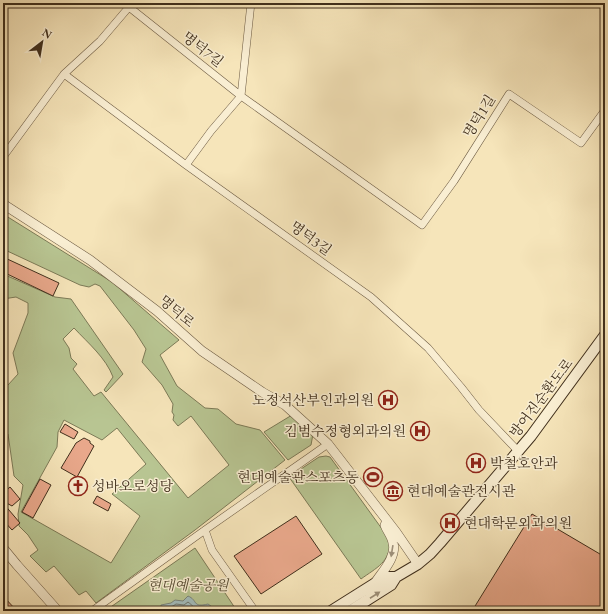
<svg xmlns="http://www.w3.org/2000/svg" width="608" height="614" viewBox="0 0 608 614" font-family="'EB Garamond','Noto Serif KR',serif">
  <style>
    .green { fill: #b8c592; stroke: #7c7a57; fill-rule: evenodd }
    .water { fill: #a3bcbb; stroke: #7b847b }
    .lines { fill: none; stroke-linecap: round; stroke-linejoin: round }
    .shore { stroke: #72766c; stroke-width: 1 }
    .building { fill: #e9a88b; stroke: #402f1c }
    .minor-casing { stroke: #6e5c44; stroke-width: 8 }
    .tertiary-casing { stroke: #6e5c44; stroke-width: 10 }
    .secondary-casing { stroke: #402f1c; stroke-width: 12 }
    .minor { stroke: #f9eed2; stroke-width: 7 }
    .tertiary { stroke: #f9eed2; stroke-width: 9 }
    .secondary { stroke: #f9eed2; stroke-width: 10 }
    .oneway { fill: #9c8e77 }
    .labels { text-anchor: middle; stroke-width: 3; stroke-linejoin: round; paint-order: stroke }
    .street-label { font-size: 14px; fill: #402f1c; stroke: #f9eed2 }
    .poi-label { font-size: 14px; fill: #402f1c; stroke: #f9eed2; text-anchor: start }
    .park-label { font-size: 14px; font-style: italic; fill: #584d34; stroke: #f9eed2 }
  </style>
  <rect width="100%" height="100%" fill="#f6e5ba"/>
  <filter id="stains"><feTurbulence type="fractalNoise" baseFrequency=".005" numOctaves="4"/><feColorMatrix values="0 0 0 0 .2 0 0 0 0 .09 0 0 0 0 .02 0 0 0 .5 -.17"/></filter>
  <radialGradient id="worn" r=".72"><stop offset=".6" stop-color="#630" stop-opacity="0"/><stop offset="1" stop-color="#630" stop-opacity=".3"/></radialGradient>
  <!-- green -->
  <path class="green" d="M3,214l109,68 67,58 -19,15 17,31 28,22 13,1 18,15 24,6 25,30 -90,70 -99,73 -10,-12 -7,4 -25,-29 -8,6 -16,-16 8,-6 -10,-15 -9,-9 -1,-12 5,-29 -9,-9 -6,-42 -5,-5v-44h5l10,-11 -5,-21 15,-40v-10l-12,-6 -13,2v-25l52,23 16,2 52,75 -17,18 -2,-2 9,-13c-7,-19 -25,-34 -39,-49l-11,11 6,9 2,10 6,6 -4,5 21,27 7,-4 87,106 41,-33 -38,-49 -13,10 -5,-6 1,-5 -2,-3 1,-8 -11,-19 -20,-23 4,-13 -12,-19 -34,-44 -5,-2 -6,3 -9,-2 -77,-36zM64,420l38,20 15,-12 29,36 -34,30 28,22 -29,47 -90,-51 36,-65 1,-15z
    M292,415l21,19 -2,11 -23,15 -24,-28z
    M326,456l4,1 60,83c1,22 -14,28 -29,39l-72,-102 30,-20z
    M195,548l42,63h-132z"/>
  <!-- water -->
  <path class="water" d="M188,596c10,4 4,12 20,8l10,7h-57v-6l10,-2 4,-3 8,1z"/>
  <g class="lines">
    <!-- shore -->
    <path class="shore" d="M165,611l1,-3 7,-2 3,-2 8,1 4,-3c4,3 8,8 13,8 5,0 5,-2 10,1"/>
  </g>
  <!-- building -->
  <path class="building" d="M3,257l56,26 -6,13 -50,-24z
    M65,424l13,8 -4,7 -14,-7z
    M84,438l6,3v2l4,3 -17,31 -16,-9 15,-25z
    M40,479l11,6 -18,33 -11,-6z
    M10,487l10,12 -8,7 -9,-5v-8z
    M97,496l14,8 -3,7 -15,-8z
    M3,503l17,20 -8,7 -9,-10z
    M532,514l73,43v54h-133z
    M296,516l26,38 -61,40 -27,-38z
    M3,596l14,15h-14z"/>
  <g class="lines">
    <!-- minor casing -->
    <g class="minor-casing">
      <path id="minor" d="M122,3l7,4 112,89 181,129 32,-44 55,-87 72,49 24,-33
        M64,74l122,91 185,132 57,51 33,39 18,23 39,41
        M3,157l61,-83 36,-33 29,-34
        M186,165l25,-34 30,-35 10,-93
        M205,530l7,20 43,61
        M92,611l113,-81 123,-86"/>
    </g>
    <!-- tertiary casing -->
    <g class="tertiary-casing">
      <path id="tertiary" d="M3,204l87,56 67,51 45,40 60,41 23,13 43,39 68,88 22,32
        M3,548l14,17 41,46
        M375,583c7,-11 22,-26 18,-40 -1,-7 -6,-12 -8,-18"/>
    </g>
    <!-- secondary casing -->
    <g class="secondary-casing">
      <path id="secondary" d="M331,611l54,-34h11
        M350,611l41,-26 5,-8 22,-13 12,-10 10,-11 91,-107 74,-101"/>
    </g>
    <!-- minor -->
    <use href="#minor" class="minor"/>
    <!-- tertiary -->
    <use href="#tertiary" class="tertiary"/>
    <!-- secondary -->
    <use href="#secondary" class="secondary"/>
  </g>
  <!-- one-way arrows -->
  <defs><path id="oneway-solid" d="M-6-.8H1V-3.2L6.5 0L1 3.2V.8H-6Z"/></defs>
  <g class="oneway">
    <use href="#oneway-solid" transform="translate(392 551) rotate(99)"/>
    <use href="#oneway-solid" transform="translate(375 595) rotate(-33)"/>
  </g>
  <!-- icons -->
  <defs>
    <g id="hospital-ring" transform="scale(1)"><circle r="9.5" fill="#f9eed2" stroke="#8f2418" stroke-width="1.5"/><path d="M-5-5h3v3.5h4V-5h3V5h-3V1.5h-4V5h-3Z" fill="#8f2418"/></g>
    <g id="stadium-ring" transform="scale(1)"><circle r="9.5" fill="#f9eed2" stroke="#8f2418" stroke-width="1.5"/><path d="M0-5a6.5 5 0 1 0 0 10a6.5 5 0 1 0 0-10ZM-3.5-1.8h7v3.6h-7Z" fill="#8f2418"/></g>
    <g id="church-ring" transform="scale(1)"><circle r="9.5" fill="#f9eed2" stroke="#8f2418" stroke-width="1.5"/><path d="M-1.2-6h2.4v3.5h3.3v2.4h-3.3V6h-2.4V-.1h-3.3v-2.4h3.3Z" fill="#8f2418"/></g>
    <g id="museum-ring" transform="scale(1)"><circle r="9.5" fill="#f9eed2" stroke="#8f2418" stroke-width="1.5"/><path d="M0-6L6-3V-2H-6V-3ZM-5-1h2V3h-2ZM-1-1h2V3h-2ZM3-1h2V3H3ZM-6 4H6V6H-6Z" fill="#8f2418"/></g>
  </defs>
  <g fill-rule="evenodd">
    <use href="#hospital-ring" x="388" y="400"/>
    <use href="#hospital-ring" x="420" y="431"/>
    <use href="#hospital-ring" x="476" y="463"/>
    <use href="#stadium-ring" x="373" y="477"/>
    <use href="#church-ring" x="78" y="486"/>
    <use href="#museum-ring" x="393" y="491"/>
    <use href="#hospital-ring" x="450" y="523"/>
  </g>
  <g class="labels">
    <!-- street labels -->
    <g class="street-label">
      <text transform="translate(203 49) rotate(38)" y="5">명덕7길</text>
      <text transform="translate(479 116) rotate(-58)" y="5">명덕1길</text>
      <text transform="translate(311 238) rotate(36)" y="5">명덕3길</text>
      <text transform="translate(177 311) rotate(40)" y="5">명덕로</text>
      <text transform="translate(541 398) rotate(-53)" y="5">방어진순환도로</text>
    </g>
    <!-- poi labels -->
    <g class="poi-label">
      <text x="374" y="405" text-anchor="end">노정석산부인과의원</text>
      <text x="406" y="436" text-anchor="end">김범수정형외과의원</text>
      <text x="490" y="468">박철호안과</text>
      <text x="359" y="482" text-anchor="end">현대예술관스포츠동</text>
      <text x="92" y="491">성바오로성당</text>
      <text x="407" y="496">현대예술관전시관</text>
      <text x="464" y="528">현대학문외과의원</text>
    </g>
    <!-- park labels -->
    <g class="park-label">
      <text x="188" y="590">현대예술공원</text>
    </g>
  </g>
  <!-- margin -->
  <rect width="608" height="614" fill="none" stroke="#f6e5ba" stroke-width="16"/>
  <rect x="4" y="4" width="600" height="606" fill="none" stroke="#402f1c" stroke-width="2"/>
  <rect x="8" y="8" width="592" height="598" fill="none" stroke="#402f1c"/>
  <!-- north arrow -->
  <g transform="translate(42 42) rotate(31)" stroke="#f9eed2" stroke-width="3" paint-order="stroke">
  <path d="M0-3L7 15L0 10L-7 15Z" fill="#402f1c"/>
  <text y="-6" font-size="11" font-weight="bold" text-anchor="middle" fill="#402f1c">N</text>
  </g>
  <rect width="100%" height="100%" filter="url(#stains)"/>
  <rect width="100%" height="100%" fill="url(#worn)"/>
</svg>
